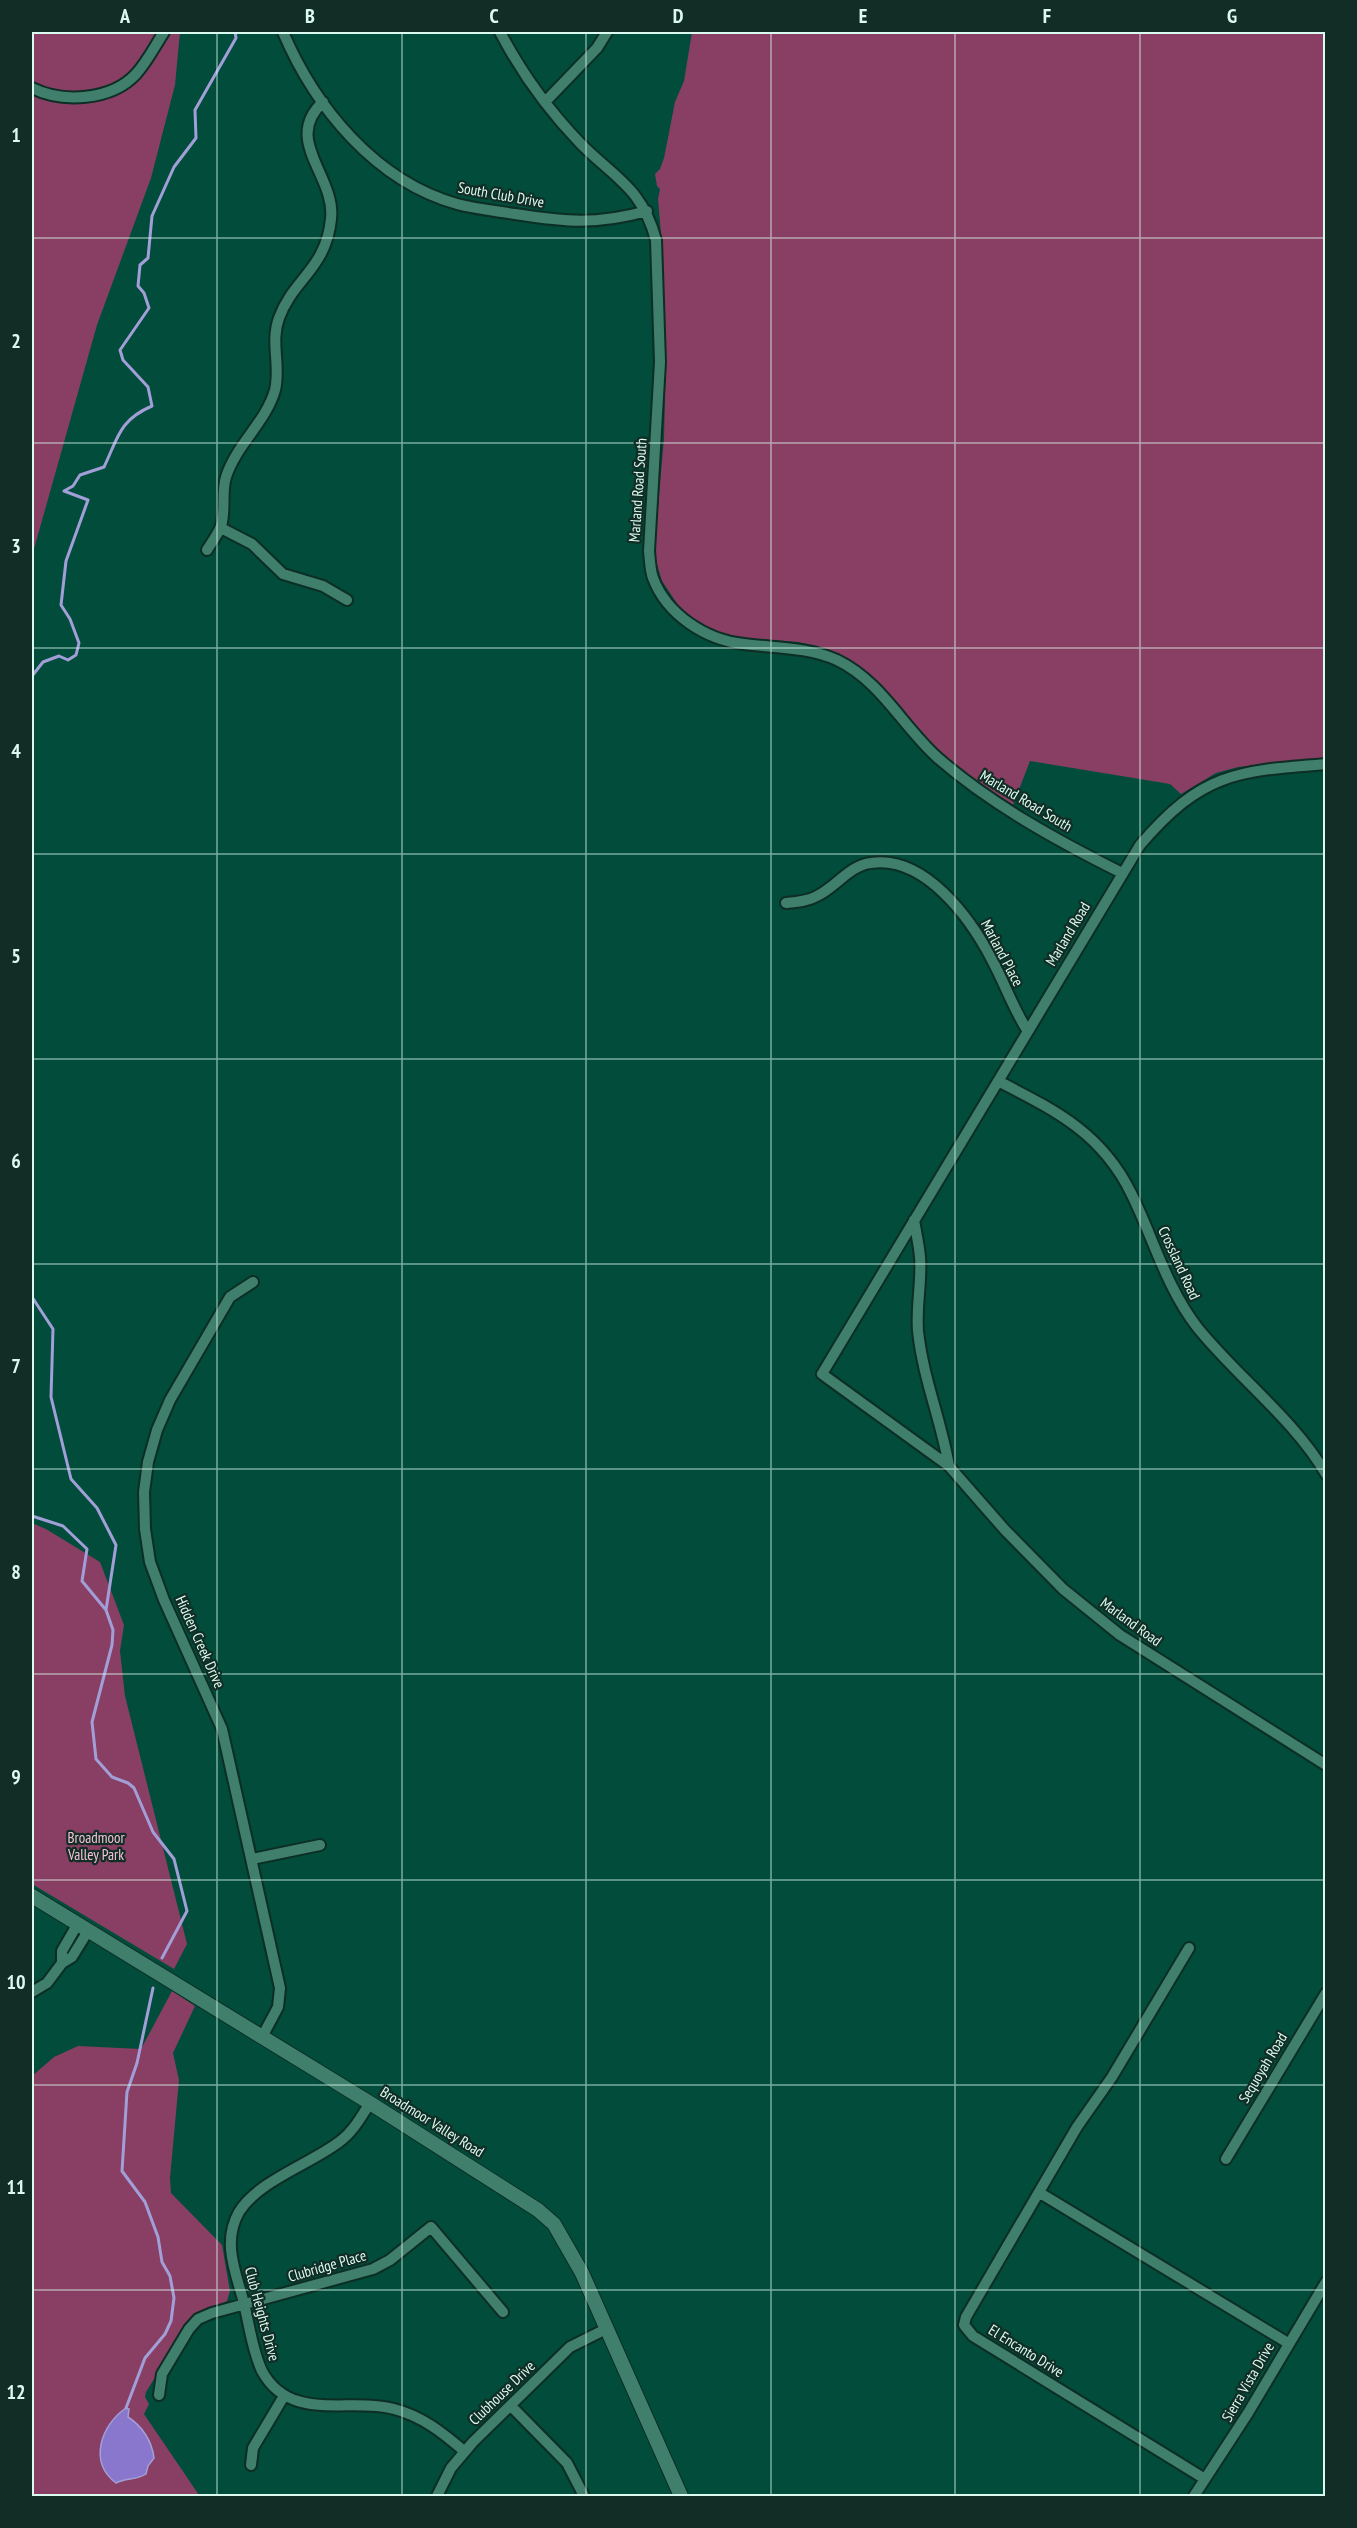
<svg xmlns="http://www.w3.org/2000/svg" width="1357" height="2528" viewBox="0 0 1357 2528" font-family="'PT Sans Narrow',sans-serif">
  <style>
    .green { fill: #883f63 }
    .water { fill: #8977ce; stroke: #a29fd8; stroke-width: 1.5 }
    .lines { fill: none; stroke-linecap: round; stroke-linejoin: round }
    .stream { stroke: #a29fd8; stroke-width: 3 }
    .minor-casing { stroke: #0c2e24; stroke-width: 14 }
    .tertiary-casing { stroke: #0c2e24; stroke-width: 16 }
    .minor { stroke: #407f6c; stroke-width: 10 }
    .tertiary { stroke: #407f6c; stroke-width: 14 }
    .grid { fill: none; stroke: #dcfbf0; stroke-width: 1.5; stroke-opacity: 0.55 }
    .labels { text-anchor: middle; stroke-width: 4.5; stroke-linejoin: round; paint-order: stroke }
    .street-label { font-size: 15px; fill: #dcfbf0; stroke: #122d25 }
    .park-label { font-size: 15px; fill: #f4c1d6; stroke: #122d25 }
    .neatline { fill: none; stroke: #dcfbf0; stroke-width: 2 }
    .grid-label { font-size: 20px; text-anchor: middle; font-weight: bold; fill: #dcfbf0 }
  </style>
  <rect width="100%" height="100%" fill="#014c3b"/>
  <!-- green -->
  <path class="green" d="M32,32h148l-5,53 -24,93 -54,147 -65,231z
    M692,32h633v726l-87,9 -22,6 -35,21 -11,-10 -140,-23 -17,44 -54,-36 -36,-34 -56,-62 -49,-27 -20,-4 -53,-4 -37,-8 -28,-22 -18,-27 -8,-27 10,-116 2,-85 -4,-108 -4,-46 2,-10 -3,-3 -2,-12 5,-5 4,-11 11,-56 9,-21z
    M32,1523l14,6 54,33 24,63 -4,26 5,45 62,248 -13,25 -142,-85z
    M172,1991l23,15 -22,47 6,27 -9,98 1,15 51,52 8,46 -3,10 -29,12 -8,8 -44,71 -1,5 4,7 -5,10 55,81 11,1h-178v-420l22,-19 24,-11 63,3z"/>
  <!-- water -->
  <path class="water" d="M126,2408l3,1 -1,8c14,9 24,24 26,41l-6,8 -2,8c-9,6 -20,4 -30,9 -28,-21 -15,-58 10,-75z"/>
  <g class="lines">
    <!-- stream -->
    <path class="stream" d="M32,676l11,-14 16,-6 9,4 8,-5 3,-12 -9,-24 -9,-14 5,-44 22,-61 -24,-9 9,-5 7,-11 24,-8c14,-29 15,-47 48,-61l-4,-19 -25,-27 -3,-10 29,-42 -5,-15 -6,-7 2,-21 8,-7 4,-42 22,-49 22,-29 -1,-28 41,-72 -1,-6
      M32,1297l21,32 -2,68 20,82 26,29 19,37 -10,65 7,20 -1,15 -20,77 4,37 16,18 16,6 6,5 19,44 21,27 13,52 -25,47
      M32,1516l31,10 24,23 -5,32 24,29
      M126,2408l19,-50 20,-24 6,-13 3,-23 -4,-22 -8,-14 -4,-25 -13,-35 -23,-31 5,-79 10,-29 16,-75"/>
    <!-- minor casing -->
    <g class="minor-casing">
      <path id="minor" d="M283,32c32,75 92,149 174,172 19,5 39,7 58,10 51,8 81,11 132,-3
        M500,32c21,40 49,79 81,112 35,35 61,44 75,96l4,122 -11,189c1,9 1,19 4,27 14,37 53,62 91,66 31,4 64,3 93,16 44,21 66,67 101,98 54,47 120,83 184,115
        M32,88c30,15 79,13 104,-14 11,-12 19,-28 28,-42
        M546,101l51,-53 10,-16
        M221,528l31,16 31,30 40,12 24,14
        M207,550c5,-8 11,-16 14,-24 5,-16 0,-33 5,-49 10,-32 40,-55 49,-87 6,-24 -5,-48 4,-72 14,-39 47,-49 52,-99 5,-43 -49,-79 -8,-117
        M1326,764c-91,7 -124,9 -186,81l-318,529 127,92 56,64 58,59 57,46 206,130
        M786,903c11,-1 22,-2 31,-7 19,-9 33,-31 54,-33 54,-8 100,56 121,97 13,24 21,48 35,70
        M998,1081c56,29 103,51 133,112 22,44 35,94 66,134 40,50 97,92 129,147
        M914,1220c2,12 5,25 6,37 2,24 -4,49 -2,74 5,47 23,89 31,135
        M253,1282l-23,15 -60,103 -13,30 -9,32 -4,30 1,37 5,33 14,38 58,129 58,259 -2,19 -16,30
        M252,1859l68,-14
        M1189,1948l-77,129 -35,50 -111,190 -2,8 9,11 232,143
        M62,1963v-12l15,-26
        M32,1992l15,-9 15,-20 10,-6 16,-26
        M370,2103c-9,14 -17,29 -31,39 -29,22 -81,39 -100,70 -16,28 -5,56 3,84 7,24 9,52 20,75 28,52 87,26 132,38 28,7 49,24 70,42
        M1226,2159l100,-166
        M1040,2193l248,150
        M159,2395l3,-21 27,-45 9,-10 14,-6 161,-44 17,-9 41,-33 72,85
        M511,2406l56,57 17,33
        M251,2465l2,-17 31,-52
        M437,2496l14,-28 22,-26 97,-95 36,-18
        M1194,2496l54,-83 78,-131"/>
    </g>
    <!-- tertiary casing -->
    <g class="tertiary-casing">
      <path id="tertiary" d="M32,1896l338,207 168,107 16,14 28,49 99,223"/>
    </g>
    <!-- minor -->
    <use href="#minor" class="minor"/>
    <!-- tertiary -->
    <use href="#tertiary" class="tertiary"/>
  </g>
  <!-- grid -->
  <path class="grid" d="M217,32v2464M402,32v2464M586,32v2464M771,32v2464M955,32v2464M1140,32v2464M32,238h1294M32,443h1294M32,648h1294M32,854h1294M32,1059h1294M32,1264h1294M32,1469h1294M32,1674h1294M32,1880h1294M32,2085h1294M32,2290h1294"/>
  <g class="labels">
    <!-- street labels -->
    <g class="street-label">
      <text transform="translate(501 195) rotate(10)" y="5">South Club Drive</text>
      <text transform="translate(638 490) rotate(-86)" y="5">Marland Road South</text>
      <text transform="translate(1026 801) rotate(31)" y="5">Marland Road South</text>
      <text transform="translate(1068 934) rotate(-59)" y="5">Marland Road</text>
      <text transform="translate(1002 953) rotate(62)" y="5">Marland Place</text>
      <text transform="translate(1179 1263) rotate(65)" y="5">Crossland Road</text>
      <text transform="translate(1131 1622) rotate(36)" y="5">Marland Road</text>
      <text transform="translate(200 1642) rotate(66)" y="5">Hidden Creek Drive</text>
      <text transform="translate(1263 2068) rotate(-59)" y="5">Sequoyah Road</text>
      <text transform="translate(432 2122) rotate(32)" y="5">Broadmoor Valley Road</text>
      <text transform="translate(327 2266) rotate(-16)" y="5">Clubridge Place</text>
      <text transform="translate(262 2314) rotate(75)" y="5">Club Heights Drive</text>
      <text transform="translate(1026 2351) rotate(32)" y="5">El Encanto Drive</text>
      <text transform="translate(1248 2382) rotate(-60)" y="5">Sierra Vista Drive</text>
      <text transform="translate(502 2393) rotate(-44)" y="5">Clubhouse Drive</text>
    </g>
    <!-- park labels -->
    <g class="park-label">
      <text x="96" y="1843">Broadmoor<tspan x="96" dy="17">Valley Park</tspan></text>
    </g>
  </g>
  <!-- border -->
  <rect width="1357" height="2528" fill="none" stroke="#122d25" stroke-width="66"/>
  <rect x="33" y="33" width="1291" height="2462" class="neatline"/>
  <g class="grid-label">
    <text x="125" y="23">A</text>
    <text x="310" y="23">B</text>
    <text x="494" y="23">C</text>
    <text x="678" y="23">D</text>
    <text x="863" y="23">E</text>
    <text x="1047" y="23">F</text>
    <text x="1232" y="23">G</text>
    <text x="16" y="142">1</text>
    <text x="16" y="348">2</text>
    <text x="16" y="553">3</text>
    <text x="16" y="758">4</text>
    <text x="16" y="963">5</text>
    <text x="16" y="1168">6</text>
    <text x="16" y="1373">7</text>
    <text x="16" y="1579">8</text>
    <text x="16" y="1784">9</text>
    <text x="16" y="1989">10</text>
    <text x="16" y="2194">11</text>
    <text x="16" y="2399">12</text>
  </g>
</svg>
